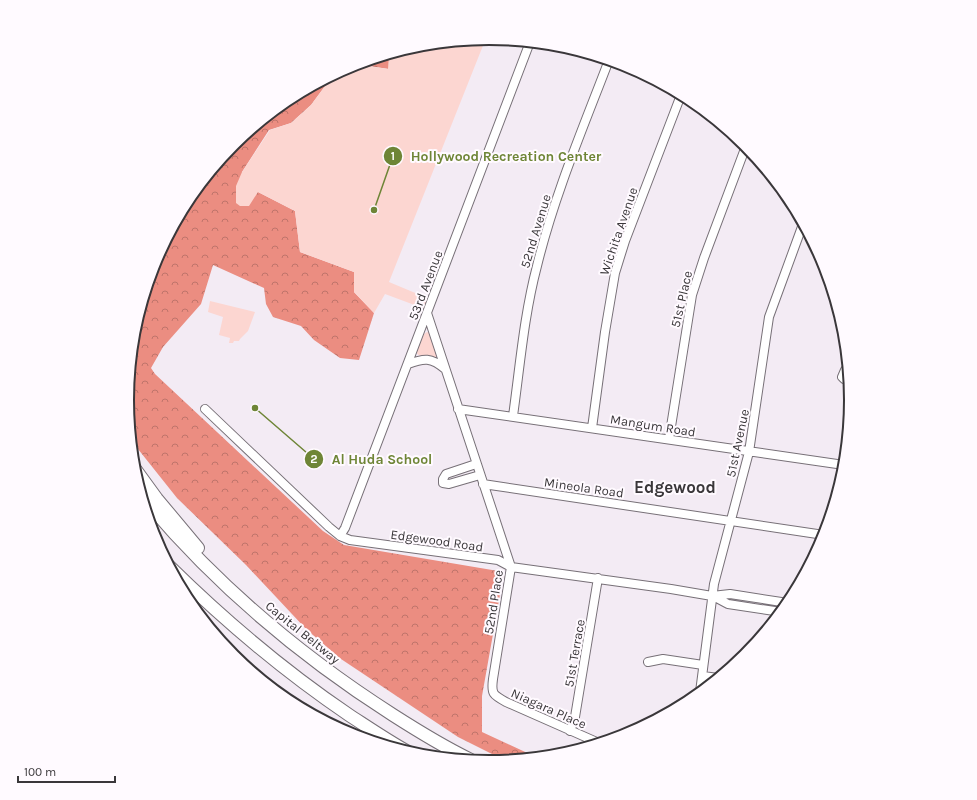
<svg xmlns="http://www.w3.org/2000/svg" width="977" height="800" viewBox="0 0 977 800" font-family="Karla,sans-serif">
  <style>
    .forest { fill: url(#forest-crowns) }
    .green { fill: #fcd6d1 }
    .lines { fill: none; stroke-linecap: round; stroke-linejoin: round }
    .minor-casing { stroke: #777077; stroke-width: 10 }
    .highway-casing { stroke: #777077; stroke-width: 14 }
    .minor { stroke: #fff; stroke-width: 8 }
    .highway { stroke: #fff; stroke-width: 12 }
    .labels { text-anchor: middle; stroke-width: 4; stroke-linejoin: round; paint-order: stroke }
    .street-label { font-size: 13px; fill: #3a373a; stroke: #fffaff }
    .district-label { font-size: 17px; font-weight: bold; fill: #3a373a; stroke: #fffaff }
    .rim { fill: none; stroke: #3a373a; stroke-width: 2 }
    .leader { fill: none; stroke: #6e8536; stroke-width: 1.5 }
    .callout-dot { fill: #6e8536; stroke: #fffaff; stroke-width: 1.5 }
    .mark-label { font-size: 12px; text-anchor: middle; font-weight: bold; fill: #fff }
    .callout-label { font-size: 14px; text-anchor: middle; font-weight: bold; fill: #6e8536; stroke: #fffaff; stroke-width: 4; stroke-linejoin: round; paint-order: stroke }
  </style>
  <defs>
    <pattern id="forest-crowns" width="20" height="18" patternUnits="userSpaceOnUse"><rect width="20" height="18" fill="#eb8d81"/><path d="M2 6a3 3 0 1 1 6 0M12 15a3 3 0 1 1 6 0" fill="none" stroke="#bf746b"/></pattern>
  </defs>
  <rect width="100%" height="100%" fill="#f3ebf4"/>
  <!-- forest -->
  <path class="forest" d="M389,54v15l-34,-5z
    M334,74l-23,31 -20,18 -22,7 -27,42 16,20 37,19 5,41 54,20v20l20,21 -15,47 -19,-2 -26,-18 -13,-14 -28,-9 -7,-13 -2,-16 -51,-23 -12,39 -38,43 -12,21 4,6 168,157 21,14 160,27 -22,124v36l54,25 -32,3 -46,-23 -117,-78 -35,-30 -60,-64 -69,-67 -47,-59 -3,-39 7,-71 20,-68 34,-62 45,-55 55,-45z
    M232,655l67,52 -12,-6z"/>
  <!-- green -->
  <path class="green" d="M486,38l-97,244 43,18 -4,10 -43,-16 -11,19 -20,-21v-20l-54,-20 -5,-41 -37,-19 -9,14h-9l-4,-3v-17l6,-14 28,-42 21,-7 20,-18 23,-31 16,-9 5,-1 33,5 1,-15 29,-9z
    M210,301l45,11 -7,19 -8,8 -1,2h-5l-1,2h-4l1,-5 -11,-3 4,-18 -15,-5z
    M427,332l4,2 7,21 -2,2c-7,0 -16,2 -20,-5l8,-18z"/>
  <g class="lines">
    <!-- minor casing -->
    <g class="minor-casing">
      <path id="minor" d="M427,313l84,254 -18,112c-2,15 0,16 13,23l93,41
        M408,364c16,-6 23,-7 37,5
        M848,370h-3l-3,7 2,2 5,1
        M205,409l124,118 11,9 10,4 148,20 13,7 160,22 41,7 18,-2 58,9
        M458,409l386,56
        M513,416c7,-50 11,-101 24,-150 17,-70 46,-138 72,-206
        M592,428l13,-96 10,-59 10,-32 56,-146
        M669,439l23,-144 12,-37 42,-112
        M476,464l-30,10 -3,5v4l6,1 31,-9
        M483,484l341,51
        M340,536l5,-8 185,-486
        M713,596l15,8 53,8
        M648,662l15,-3 40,6
        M703,676l15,2
        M700,692l14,-108 35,-132 20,-135 34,-93
        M570,731l5,-14 23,-139"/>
    </g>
    <!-- highway casing -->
    <g class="highway-casing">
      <path id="highway" d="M133,466l24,33 41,49
        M141,495c71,86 158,160 252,220 25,16 51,32 78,45
        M169,566c56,55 115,105 180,149 20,13 39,26 59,37"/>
    </g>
    <!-- minor -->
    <use href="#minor" class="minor"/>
    <!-- highway -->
    <use href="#highway" class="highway"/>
  </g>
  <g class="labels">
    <!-- street labels -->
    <g class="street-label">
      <text transform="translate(535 231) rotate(-73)" y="5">52nd Avenue</text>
      <text transform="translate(618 231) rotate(-71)" y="5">Wichita Avenue</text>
      <text transform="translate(425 285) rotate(-69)" y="5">53rd Avenue</text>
      <text transform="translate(681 299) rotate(-77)" y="5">51st Place</text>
      <text transform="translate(653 425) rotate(9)" y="5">Mangum Road</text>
      <text transform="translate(737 443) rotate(-78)" y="5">51st Avenue</text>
      <text transform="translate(584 487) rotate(8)" y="5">Mineola Road</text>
      <text transform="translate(437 540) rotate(8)" y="5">Edgewood Road</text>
      <text transform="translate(493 602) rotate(-81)" y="5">52nd Place</text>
      <text transform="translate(303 632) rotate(39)" y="5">Capital Beltway</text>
      <text transform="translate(574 653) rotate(-80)" y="5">51st Terrace</text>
      <text transform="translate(549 708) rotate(24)" y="5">Niagara Place</text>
    </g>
    <!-- district labels -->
    <g class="district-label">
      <text x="675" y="493">Edgewood</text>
    </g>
  </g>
  <!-- crop -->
  <path d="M0 0H977V800H0ZM134 400a355 355 0 1 1 710 0a355 355 0 1 1-710 0Z" fill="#fffaff" fill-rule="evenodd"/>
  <path class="rim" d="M134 400a355 355 0 1 1 710 0a355 355 0 1 1-710 0Z"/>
  <!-- callouts -->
  <path class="leader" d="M374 210L393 156M255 408L314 459"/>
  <g class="callout-dot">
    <circle cx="374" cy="210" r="4"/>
    <circle cx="255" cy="408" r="4"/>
    <circle cx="393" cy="156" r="10"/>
    <circle cx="314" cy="459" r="10"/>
  </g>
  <g class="mark-label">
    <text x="393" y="160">1</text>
    <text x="314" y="463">2</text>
  </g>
  <g class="callout-label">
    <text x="506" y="161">Hollywood Recreation Center</text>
    <text x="382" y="464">Al Huda School</text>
  </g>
  <!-- scale -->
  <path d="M18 776v6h97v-6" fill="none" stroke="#3a373a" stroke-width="2"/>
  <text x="24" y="776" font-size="12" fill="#3a373a" stroke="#fffaff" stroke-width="3" paint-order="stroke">100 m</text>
</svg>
